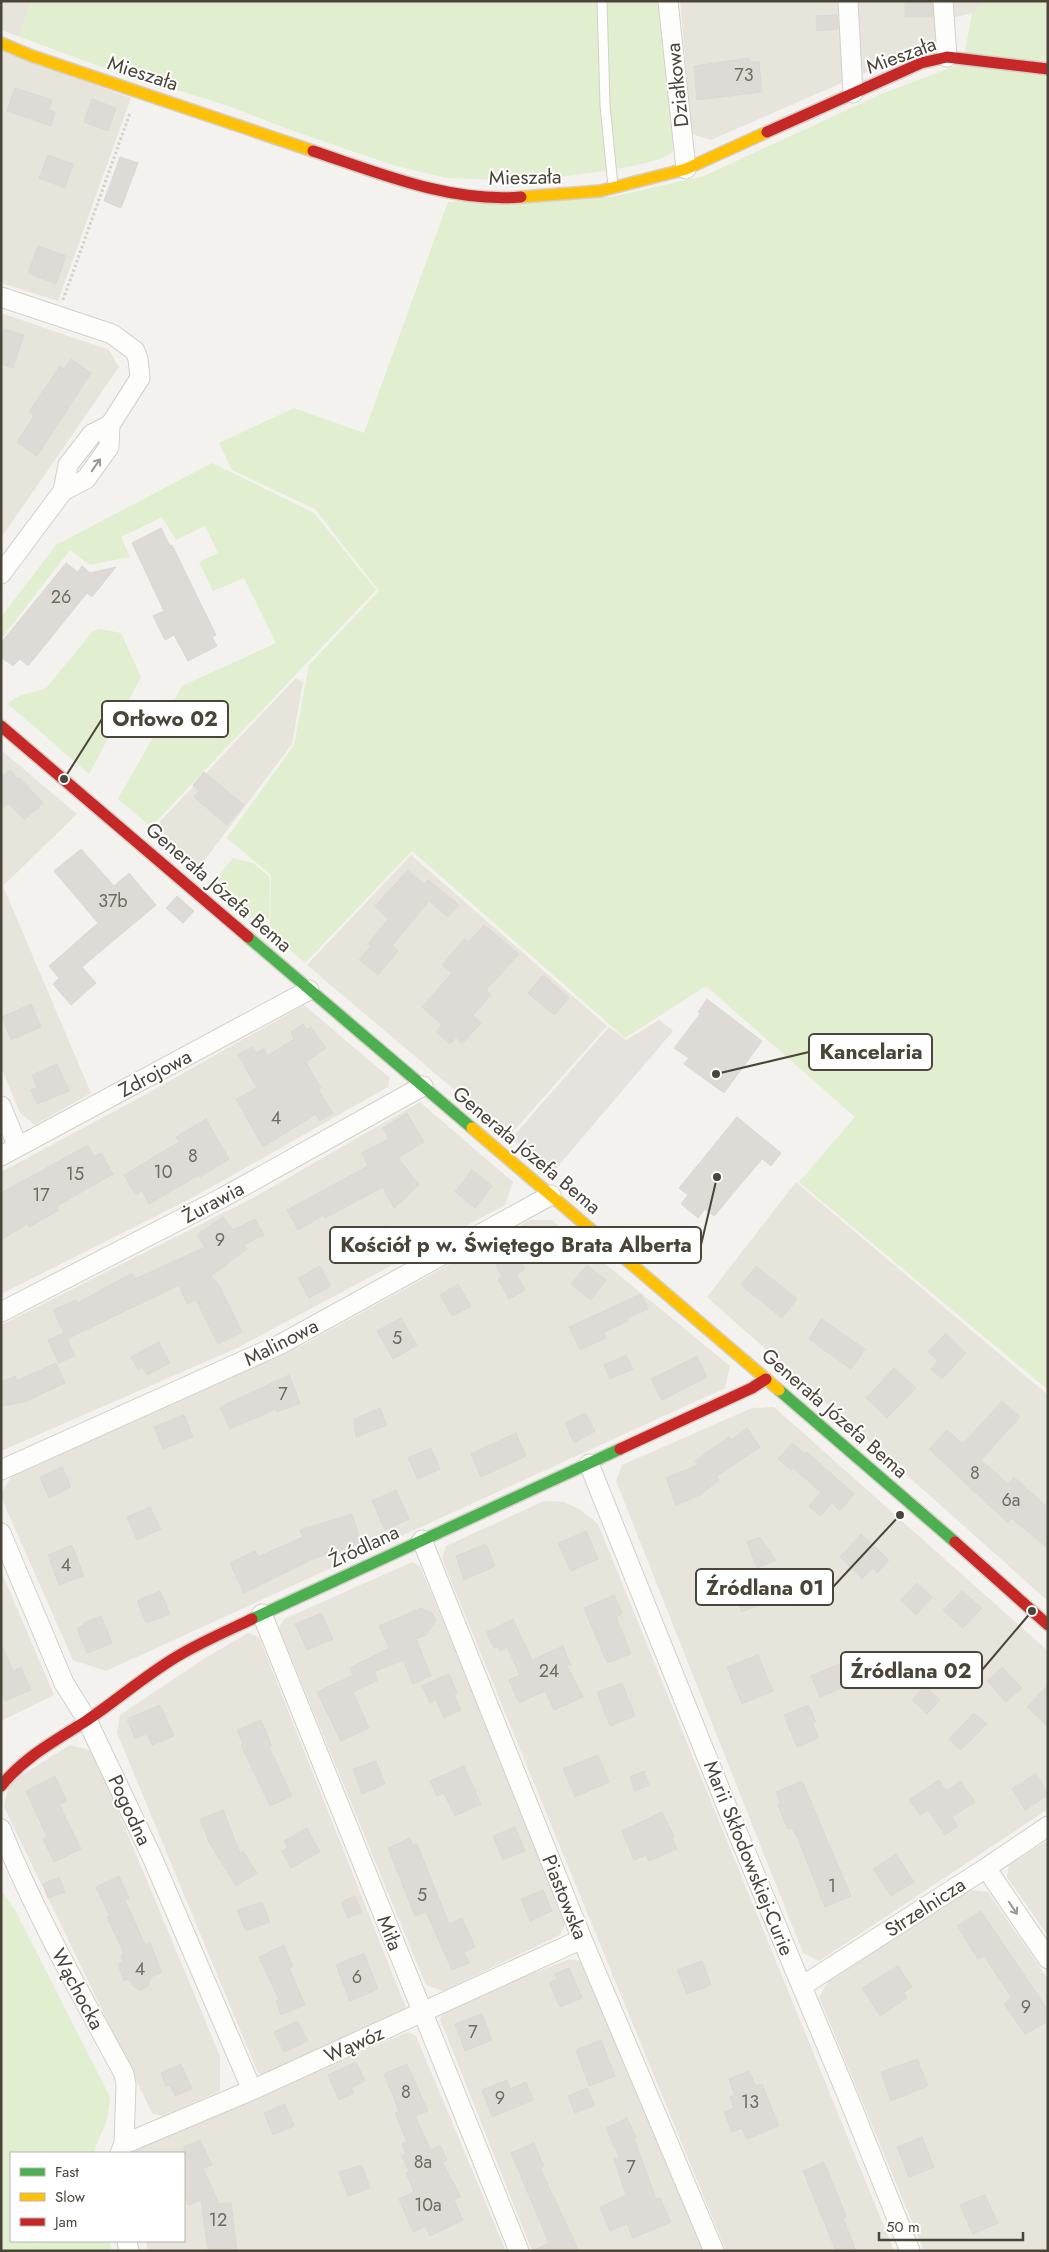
<svg xmlns="http://www.w3.org/2000/svg" width="1049" height="2252" viewBox="0 0 1049 2252" font-family="Jost,sans-serif">
  <style>
    .residential { fill: #e7e4dc }
    .green { fill: #e1eecf }
    .parking { fill: #e6e3df }
    .building { fill: #dedbd6; stroke: #dcd9d4 }
    .lines { fill: none; stroke-linecap: round; stroke-linejoin: round }
    .lane-casing { stroke: #d2d0cb; stroke-width: 11 }
    .street-casing { stroke: #d2d0cb; stroke-width: 21 }
    .fast-casing { stroke: #d3cfc5; stroke-width: 14 }
    .slow-casing { stroke: #d3cfc5; stroke-width: 14 }
    .jam-casing { stroke: #d3cfc5; stroke-width: 14 }
    .path { stroke: #d3d2cc; stroke-width: 3; stroke-dasharray: 2.5 2.5; stroke-linecap: butt }
    .lane { stroke: #fdfdfc; stroke-width: 9 }
    .street { stroke: #fdfdfc; stroke-width: 19 }
    .fast { stroke: #4caf50; stroke-width: 11 }
    .slow { stroke: #ffc107; stroke-width: 11 }
    .jam { stroke: #c62828; stroke-width: 11 }
    .oneway { stroke: #9b9791 }
    .labels { text-anchor: middle; stroke-width: 4; stroke-linejoin: round; paint-order: stroke }
    .number-label { font-size: 18px; fill: #706a61 }
    .street-label { font-size: 20px; fill: #4b4439; stroke: #fff }
    .leader { fill: none; stroke: #4b4439; stroke-width: 2 }
    .callout-dot { fill: #4b4439; stroke: #fff; stroke-width: 2 }
    .callout { fill: #fff; stroke: #4b4439; stroke-width: 2 }
    .callout-label { font-size: 21px; text-anchor: middle; font-weight: bold; fill: #4b4439 }
  </style>
  <rect width="100%" height="100%" fill="#f4f2ee"/>
  <!-- residential -->
  <path class="residential" d="M1,1h30l-11,36 -19,-7z
    M680,1h162l4,80 -135,59 -19,-6z
    M857,1h80l1,40 -77,34z
    M948,1h40l-16,12 -23,6z
    M1,51l130,47 -73,203 -57,-18z
    M1,313l108,37 10,17 -118,171z
    M296,678l7,4 -11,62 -94,125 -46,-39z
    M1,750l76,64 -74,72 88,207 -56,32 -15,-12 -19,-46z
    M411,855l196,171 -98,110 -202,-171z
    M304,1005l86,73 -2,9 -196,111 -191,96v-122l140,-75z
    M420,1102l93,80 -8,23 -268,143 -236,103v-126l248,-125z
    M796,1182l252,213v206l-341,-304z
    M530,1220h22l178,146 -5,22 -619,283 -33,-11 -72,-163v-4l13,-20 285,-126z
    M774,1407l274,244v158l-229,152 -16,-8 -187,-472 6,-16 130,-57z
    M544,1501l20,1 17,8 17,14 296,727h-168l-284,-692 4,-13z
    M412,1562l8,4 147,354 -7,15 -117,56 -17,-6 -147,-357 5,-9z
    M1,1571l53,124 -53,26z
    M248,1633l11,4 147,371 -2,5 -140,62 -6,-2 -141,-340 3,-18 87,-58z
    M70,1745l23,6 127,305v35l-57,25 -11,-3 -148,-306 5,-24z
    M1048,1840v96l-41,-59 2,-12z
    M970,1890l18,2 60,87v272h-124l-105,-254 12,-20z
    M570,1959l13,3 121,289h-172l-92,-232 5,-12z
    M408,2032l8,4 90,215h-358l-2,-10h38v-88h-51v-4z"/>
  <!-- green -->
  <path class="green" d="M31,1h631l11,148 -1,4c-22,14 -85,20 -113,24v2l-56,1 -57,-2 -53,-13 -100,-34 -67,-26 -119,-36 -87,-32z
    M988,1h60v1389l-249,-208 56,-65 -149,-131 -81,52 -213,-187 -107,112 -35,-31 1,-57 -44,-37 67,-93 15,-80 70,-74 -64,-82 -83,-39 -13,-27 75,-35 70,25 84,-231 163,-5 93,-21 175,-81 84,-32 9,-50z
    M212,463l102,50 62,77 -225,237 -33,-28 64,-113 94,-43 -32,-65 -31,13 -14,-29 19,-9 -13,-27 -29,14 -14,-23 -41,20 9,20 -40,8 -20,-15 -69,89v-22l55,-72z
    M100,629l21,4 20,44 -52,97 -81,-70c10,-11 26,-10 39,-17l46,-56z
    M233,858l20,5 17,14 -1,41 -12,5 -45,-39z
    M1,1890l14,20 95,187 -3,23 -14,33h-82v88h99l1,10h-110z"/>
  <!-- parking -->
  <path class="parking" d="M659,1020l14,11 -120,141 -42,-33 98,-112 17,13z"/>
  <!-- building -->
  <path class="building" d="M905,1h27l1,16h-28z
    M837,15l1,14 -21,2 -1,-15z
    M749,58v4h10l3,30 -65,8 -3,-34z
    M15,88l37,12 -3,10 6,2 -4,14 -44,-15z
    M92,99l24,9 -8,23 -24,-9z
    M48,155l25,9 -8,24 -26,-10z
    M120,157l18,6 -17,45 -17,-7z
    M38,246l28,10 -10,28 -28,-11z
    M1,328l23,7 -11,33 -12,-4z
    M71,359l20,14 -54,83 -20,-14 17,-26 -5,-4 31,-46 4,3z
    M161,528l9,18 2,-1 44,90 -4,2 5,9 -29,15 -14,-26 -9,5 -12,-24 11,-5 -32,-68z
    M66,563l12,9 4,-6 8,7 26,-6 -24,30 -5,-4 -59,73 -8,-7 -7,7 -12,-9v-14z
    M10,770l8,9 2,-1 23,25 -19,17 -16,-17 -7,7v-32z
    M204,772l40,33 -17,20 -33,-28 5,-6 -6,-6z
    M81,849l33,37 15,-13 27,32 -74,62 14,16 -25,22 -18,-21 6,-6 -10,-12 49,-43 -44,-52z
    M408,870l16,15 4,-5 31,25 -11,12 -19,-16 -37,45 6,5 -20,24 -19,-15 12,-14 -3,-2 20,-25 -13,-13z
    M177,896l17,15 -11,12 -17,-15z
    M484,925l35,29 -33,36 5,5 -18,20 8,8 -19,21 -6,-7 -6,7 -14,-12 6,-7 -20,-18 30,-34 -10,-8 22,-26 5,3z
    M543,975l26,23 -15,17 -26,-22z
    M707,999l55,42 -38,52 -40,-29 5,-6 -15,-10 26,-34 -2,-2z
    M31,1004l10,23 -30,13 -9,-23z
    M303,1024l4,6 4,-3 15,21 -20,14 15,26 -3,1 15,24 -13,8 -4,-7 -53,33 -27,-48 21,-11 -19,-33 14,-8 4,6 8,-4 3,7 27,-17 -3,-7z
    M57,1064l12,27 -32,13 -6,-14 6,-3 -5,-12z
    M407,1113l17,29 -26,16 21,27 -25,23 -11,-21 -58,31 -1,-3 -26,15 -11,-20 81,-44 -6,-13 27,-14 -6,-11z
    M737,1117l44,36 -10,13 -9,-7 -48,57 -9,-7 -7,9 -17,-14 7,-9 -9,-7z
    M206,1119l23,40 -29,18 -1,-2 -50,29 -7,-13 -6,4 -12,-20 55,-33 -3,-5z
    M88,1145l6,12 7,-4 12,21 -56,32 2,4 -30,17 -2,-3 -26,16v-47z
    M472,1170l20,16 -17,22 -20,-16z
    M223,1217l10,13 22,-11 9,16 -20,10 3,4 -36,27 8,9 23,47 -24,12 -22,-44 -9,4 -8,-19 -112,54 8,17 -16,7 -11,-23 16,-7 -11,-23 23,-10 2,3 54,-30 3,6 70,-32 -8,-12z
    M387,1225l13,23 -30,16 -13,-22z
    M515,1250l10,19 -8,5 8,16 -16,9 -11,-20 4,-2 -6,-12 7,-4 -2,-4z
    M587,1265l19,15 -15,20 -20,-16z
    M320,1266l11,20 -22,12 -11,-20z
    M756,1266l41,33 -15,19 -41,-33z
    M458,1284l13,22 -19,10 -12,-21z
    M641,1294l7,15 -21,9 1,3 -24,11 2,6 -26,12 -11,-23z
    M401,1318l16,27 -24,14 -16,-28z
    M821,1319l44,30 -14,20 -42,-30z
    M946,1333l20,20 -24,26 -11,-10 7,-8 -10,-9z
    M159,1342l11,21 -23,12 -4,-8 -5,2 -7,-12z
    M626,1355l7,14 -23,10 -6,-14z
    M697,1356l10,21 -45,23 -11,-21z
    M56,1363l9,20 -40,19 -24,4v-24l14,-6 2,5z
    M894,1368l22,20 -29,30 -21,-20z
    M289,1375l11,28 -23,9 -1,-3 -46,20 -10,-22z
    M1002,1401l18,16 -39,43 27,24 6,-7 34,31v40l-36,-29 -4,4 -79,-74 18,-19 16,14z
    M380,1408l7,17 -31,12 -2,-18z
    M586,1413l9,18 -21,12 -9,-20z
    M184,1415l9,22 -30,12 -9,-22z
    M747,1428l13,19 -43,29 2,4 -19,15 -24,10 -10,-27 32,-13 -3,-4 34,-24 2,3z
    M516,1433l10,23 -45,21 -10,-23z
    M792,1443l13,11 2,-2 47,42 -14,17 -8,-8 -12,13 -11,-10 12,-14 -28,-24 -2,2 -13,-11z
    M431,1448l9,21 -22,10 -10,-21z
    M62,1467l9,20 -22,11 -9,-21z
    M396,1490l13,29 -24,11 -13,-29z
    M150,1507l11,22 -24,11 -10,-23z
    M352,1514l9,29 -46,15 -71,35 -14,-30 25,-12 3,6 45,-20 -3,-7z
    M586,1531l12,28 -27,12 -13,-28z
    M861,1534l28,26 -12,13 -5,-5 -10,11 -22,-22z
    M760,1537l16,23 -19,8 -10,-26z
    M486,1544l9,22 -31,14 -8,-24z
    M72,1545l12,31 -25,9 -11,-30z
    M754,1571l13,30 -25,11 -13,-31z
    M917,1583l15,14 -16,18 -16,-15z
    M160,1591l10,23 -24,9 -9,-22z
    M962,1591l20,17 -19,20 -20,-18z
    M614,1595l8,19 -6,3 15,37 -24,9 -23,-55z
    M421,1608l11,5 4,8 -10,14 -10,4 15,37 -18,8 -10,-24 -29,12 4,8 -25,12 16,36 -28,13 -24,-49 36,-17 -3,-7 39,-20 -10,-22z
    M321,1613l12,26 -26,11 -12,-26z
    M101,1616l11,27 -25,10 -10,-25 7,-3 -1,-2z
    M513,1619l19,41 31,-14 8,19 -4,1 16,31 -29,13 -9,-19 -26,12 -10,-23 11,-5 -13,-28 -7,4 -2,-5 -4,2 -8,-16z
    M1,1643l12,28 8,-4 10,23 -26,11 -4,-10z
    M758,1655l15,36 -31,13 -15,-37z
    M844,1662l12,20 -36,15 -9,-21z
    M1002,1667l20,21 -16,14 -19,-21z
    M449,1674l8,19 -3,1 7,16 -17,8 -8,-18 -6,3 -8,-17z
    M622,1683l13,33 -25,10 -13,-34z
    M1048,1685v42l-21,-20z
    M925,1686l15,14 -13,14 -15,-14z
    M160,1705l14,31 -22,9 -5,-11 -12,4 -8,-19z
    M809,1705l7,17 -3,2 6,14 -22,9 -13,-32z
    M974,1713l13,11 -26,26 -12,-11z
    M261,1720l11,26 -3,1 23,49 -22,10 -29,-61 2,-1 -6,-14z
    M598,1755l11,27 -34,15 -12,-28z
    M376,1761l9,23 -23,10 -9,-25z
    M464,1766l17,38 -26,12 -11,-23 -7,3 -7,-15z
    M644,1771l5,14 -14,6 -5,-14z
    M1036,1773l12,22 -23,15 -13,-21z
    M55,1776l12,25 -8,3 22,45 -27,13 -11,-23 4,-2 -21,-46z
    M939,1780l7,11 14,-10 15,21 -23,15 6,9 -13,9 -17,-25 -8,5 -11,-15z
    M802,1781l49,115 -26,11 -27,-68 -6,-11 -4,1 -10,-24 3,-1 -5,-12z
    M223,1810l17,43 3,-2 14,22 -21,13 -27,-44 -9,-23z
    M662,1812l12,25 -2,1 5,11 -28,12 -3,-6 -12,5 -12,-29z
    M515,1827l10,24 -22,9 -10,-24z
    M307,1828l13,24 -29,16 -9,-17 6,-3 -4,-7z
    M410,1838l3,8 4,-2 32,80 13,-6 13,29 -11,5 5,11 -17,7 -26,-58 -11,4 -27,-68z
    M896,1854l18,28 -23,14 -18,-27z
    M119,1876l10,22 -4,2 20,45 5,-2 12,30 -11,4 -3,9 -7,4 -7,-3 -6,-8 -4,2 -6,-17 5,-2 -2,-7 3,-2 -17,-36 3,-1 -14,-29z
    M59,1877l6,15 -17,6 -5,-14z
    M543,1890l9,21 -22,10 -9,-22z
    M355,1896l7,16 -14,6 -7,-16z
    M262,1902l8,20 -24,9 -9,-21z
    M981,1911l67,99v11l-23,13 -21,-30 8,-6 -28,-42 -6,3 -21,-33z
    M284,1945l9,21 -4,2 16,37 -24,10 -5,-14 3,-1 -20,-43z
    M364,1953l14,36 -28,12 -14,-36z
    M702,1961l9,24 -24,9 -10,-24z
    M898,1966l14,21 -8,5 3,6 -27,18 -18,-28z
    M569,1968l13,30 -22,9 -11,-24 9,-4 -3,-5z
    M482,2014l10,26 -27,11 -10,-27z
    M298,2021l10,20 -24,11 -10,-20z
    M601,2040l14,36 -26,10 -13,-36z
    M917,2059l11,27 -37,15 -10,-29z
    M356,2062l9,19 -14,7 3,5 -15,7 -11,-25z
    M181,2064l11,25 -17,7 -5,-11 -4,1 -5,-13z
    M407,2064l21,47 -13,5 16,34 9,-5 7,15 -5,2 19,35 -7,3 9,20 -33,16 -4,-10 -13,6 -14,-33 15,-7 -8,-19 3,-1 -7,-16 4,-2 -4,-10 5,-2 -12,-29 4,-2 -15,-37z
    M749,2071l7,15 6,-2 17,42 -32,13 -5,-11 -10,4 -8,-20 10,-4 -4,-11 5,-2 -6,-16z
    M507,2080l3,9 16,-7 7,18 -41,17 -10,-27z
    M587,2088l8,17 -20,8 -7,-17z
    M285,2104l9,22 -21,9 -9,-22z
    M627,2118l9,19 -2,1 22,61 4,-1 11,24 -38,16 -6,-14 -17,7 -10,-24 26,-12 -12,-36 5,-2 -13,-29z
    M922,2137l12,30 -25,10 -12,-30z
    M200,2140l12,25 -9,3 16,36 12,-1 6,48h-29l-7,-51 -13,5 -4,-10v-48z
    M534,2143l10,23 -4,2 39,83h-48l18,-8 -38,-90z
    M824,2162l22,54 -3,2 13,33h-20l-33,-80z
    M362,2165l8,23 -22,8 -9,-24z
    M985,2195l13,28 -25,11 -13,-29z"/>
  <g class="lines">
    <!-- lane casing -->
    <g class="lane-casing">
      <path id="lane" d="M602,1l3,104 8,81"/>
    </g>
    <!-- street casing -->
    <g class="street-casing">
      <path id="street" d="M668,1l18,168
        M848,1l5,92
        M943,1l4,56
        M1,297l111,37 23,17 3,8 2,19 -30,47 -1,22 -23,32 -23,12
        M1,574l62,-83 5,-26 24,-31 18,-9
        M1,1106l17,41
        M1,1156l308,-166
        M1,1312l221,-114 201,-112
        M589,1464l142,353 117,280 62,154
        M1,1470l280,-126 270,-149
        M1,1533l63,150 23,37 65,137 100,233
        M422,1540l160,399 132,312
        M262,1614l257,637
        M1,1829c34,85 80,165 123,245l2,10 -2,60 -4,9
        M986,1868l62,91
        M802,1986l184,-118 62,-42
        M124,2144l128,-54 330,-151
        M127,2241l2,10"/>
    </g>
    <!-- fast casing -->
    <g class="fast-casing">
      <path id="fast" d="M248,937l224,191
        M779,1390l176,152
        M252,1619l368,-170"/>
    </g>
    <!-- slow casing -->
    <g class="slow-casing">
      <path id="slow" d="M1,43l31,13 281,95
        M521,197l79,-6 86,-22 81,-37
        M472,1128l307,262"/>
    </g>
    <!-- jam casing -->
    <g class="jam-casing">
      <path id="jam" d="M767,132l154,-69 26,-6 101,12
        M313,151c66,22 137,52 208,46
        M1,726l247,211
        M620,1449l132,-61 14,-9
        M955,1542l93,83
        M1,1786c23,-29 54,-45 85,-65 33,-22 63,-49 97,-68 23,-13 46,-23 69,-34"/>
    </g>
    <!-- path -->
    <path class="path" d="M63,300l67,-187"/>
    <!-- lane -->
    <use href="#lane" class="lane"/>
    <!-- street -->
    <use href="#street" class="street"/>
    <!-- fast -->
    <use href="#fast" class="fast"/>
    <!-- slow -->
    <use href="#slow" class="slow"/>
    <!-- jam -->
    <use href="#jam" class="jam"/>
  </g>
  <!-- one-way arrows -->
  <defs><path id="oneway-shaft" d="M-6 0H5M1.5-3L5.5 0L1.5 3" fill="none" stroke-width="1.6" stroke-linecap="round" stroke-linejoin="round" transform="scale(1.25)"/></defs>
  <g class="oneway">
    <use href="#oneway-shaft" transform="translate(96 465) rotate(-55)"/>
    <use href="#oneway-shaft" transform="translate(1013 1908) rotate(56)"/>
  </g>
  <g class="labels">
    <!-- number labels -->
    <g class="number-label">
      <text x="744" y="81">73</text>
      <text x="61" y="603">26</text>
      <text x="113" y="907">37b</text>
      <text x="276" y="1124">4</text>
      <text x="193" y="1162">8</text>
      <text x="163" y="1178">10</text>
      <text x="75" y="1180">15</text>
      <text x="41" y="1201">17</text>
      <text x="220" y="1246">9</text>
      <text x="397" y="1344">5</text>
      <text x="283" y="1400">7</text>
      <text x="975" y="1479">8</text>
      <text x="1011" y="1506">6a</text>
      <text x="66" y="1571">4</text>
      <text x="549" y="1677">24</text>
      <text x="832" y="1892">1</text>
      <text x="422" y="1901">5</text>
      <text x="140" y="1975">4</text>
      <text x="357" y="1983">6</text>
      <text x="1026" y="2013">9</text>
      <text x="473" y="2038">7</text>
      <text x="406" y="2098">8</text>
      <text x="500" y="2104">9</text>
      <text x="750" y="2108">13</text>
      <text x="423" y="2168">8a</text>
      <text x="631" y="2173">7</text>
      <text x="428" y="2211">10a</text>
      <text x="218" y="2226">12</text>
    </g>
    <!-- street labels -->
    <g class="street-label">
      <text transform="translate(901 55) rotate(-20)" y="7">Mieszała</text>
      <text transform="translate(143 73) rotate(18)" y="7">Mieszała</text>
      <text transform="translate(677 85) rotate(-96)" y="7">Działkowa</text>
      <text transform="translate(525 177) rotate(-1)" y="7">Mieszała</text>
      <text transform="translate(219 887) rotate(41)" y="7">Generała Józefa Bema</text>
      <text transform="translate(155 1073) rotate(-28)" y="7">Zdrojowa</text>
      <text transform="translate(527 1150) rotate(40)" y="7">Generała Józefa Bema</text>
      <text transform="translate(213 1202) rotate(-28)" y="7">Żurawia</text>
      <text transform="translate(281 1342) rotate(-27)" y="7">Malinowa</text>
      <text transform="translate(835 1413) rotate(41)" y="7">Generała Józefa Bema</text>
      <text transform="translate(364 1546) rotate(-25)" y="7">Źródlana</text>
      <text transform="translate(130 1810) rotate(65)" y="7">Pogodna</text>
      <text transform="translate(749 1858) rotate(68)" y="7">Marii Skłodowskiej-Curie</text>
      <text transform="translate(565 1897) rotate(68)" y="7">Piastowska</text>
      <text transform="translate(925 1907) rotate(-33)" y="7">Strzelnicza</text>
      <text transform="translate(390 1933) rotate(68)" y="7">Miła</text>
      <text transform="translate(78 1989) rotate(62)" y="7">Wąchocka</text>
      <text transform="translate(354 2044) rotate(-24)" y="7">Wąwóz</text>
    </g>
  </g>
  <!-- callouts -->
  <path class="leader" d="M64 779L102 719M716 1074L809 1052M717 1177L701 1245M900 1515L833 1587M1032 1611L982 1670"/>
  <g class="callout-dot">
    <circle cx="64" cy="779" r="5"/>
    <circle cx="716" cy="1074" r="5"/>
    <circle cx="717" cy="1177" r="5"/>
    <circle cx="900" cy="1515" r="5"/>
    <circle cx="1032" cy="1611" r="5"/>
  </g>
  <g class="callout">
    <rect x="102" y="701" width="126" height="36" rx="5"/>
    <rect x="809" y="1034" width="123" height="36" rx="5"/>
    <rect x="330" y="1227" width="371" height="36" rx="5"/>
    <rect x="696" y="1569" width="137" height="36" rx="5"/>
    <rect x="841" y="1652" width="141" height="36" rx="5"/>
  </g>
  <g class="callout-label">
    <text x="165" y="726">Orłowo 02</text>
    <text x="871" y="1059">Kancelaria</text>
    <text x="516" y="1252">Kościół p w. Świętego Brata Alberta</text>
    <text x="765" y="1595">Źródlana 01</text>
    <text x="911" y="1678">Źródlana 02</text>
  </g>
  <!-- border -->
  <rect width="1049" height="2252" fill="none" stroke="#4b4439" stroke-width="5"/>
  <!-- legend -->
  <rect x="10" y="2152" width="175" height="90" fill="#ffffff" stroke="#b7b4b0"/>
  <rect x="20" y="2168" width="25" height="8" fill="#4caf50" stroke="#b7b4b0"/>
  <text x="55" y="2177" font-size="15" fill="#4b4439">Fast</text>
  <rect x="20" y="2193" width="25" height="8" fill="#ffc107" stroke="#b7b4b0"/>
  <text x="55" y="2202" font-size="15" fill="#4b4439">Slow</text>
  <rect x="20" y="2218" width="25" height="8" fill="#c62828" stroke="#b7b4b0"/>
  <text x="55" y="2227" font-size="15" fill="#4b4439">Jam</text>
  <!-- scale -->
  <path d="M879 2232v8h144v-8" fill="none" stroke="#4b4439" stroke-width="2.5"/>
  <text x="886" y="2232" font-size="15" fill="#4b4439" stroke="#ffffff" stroke-width="4" paint-order="stroke">50 m</text>
</svg>
